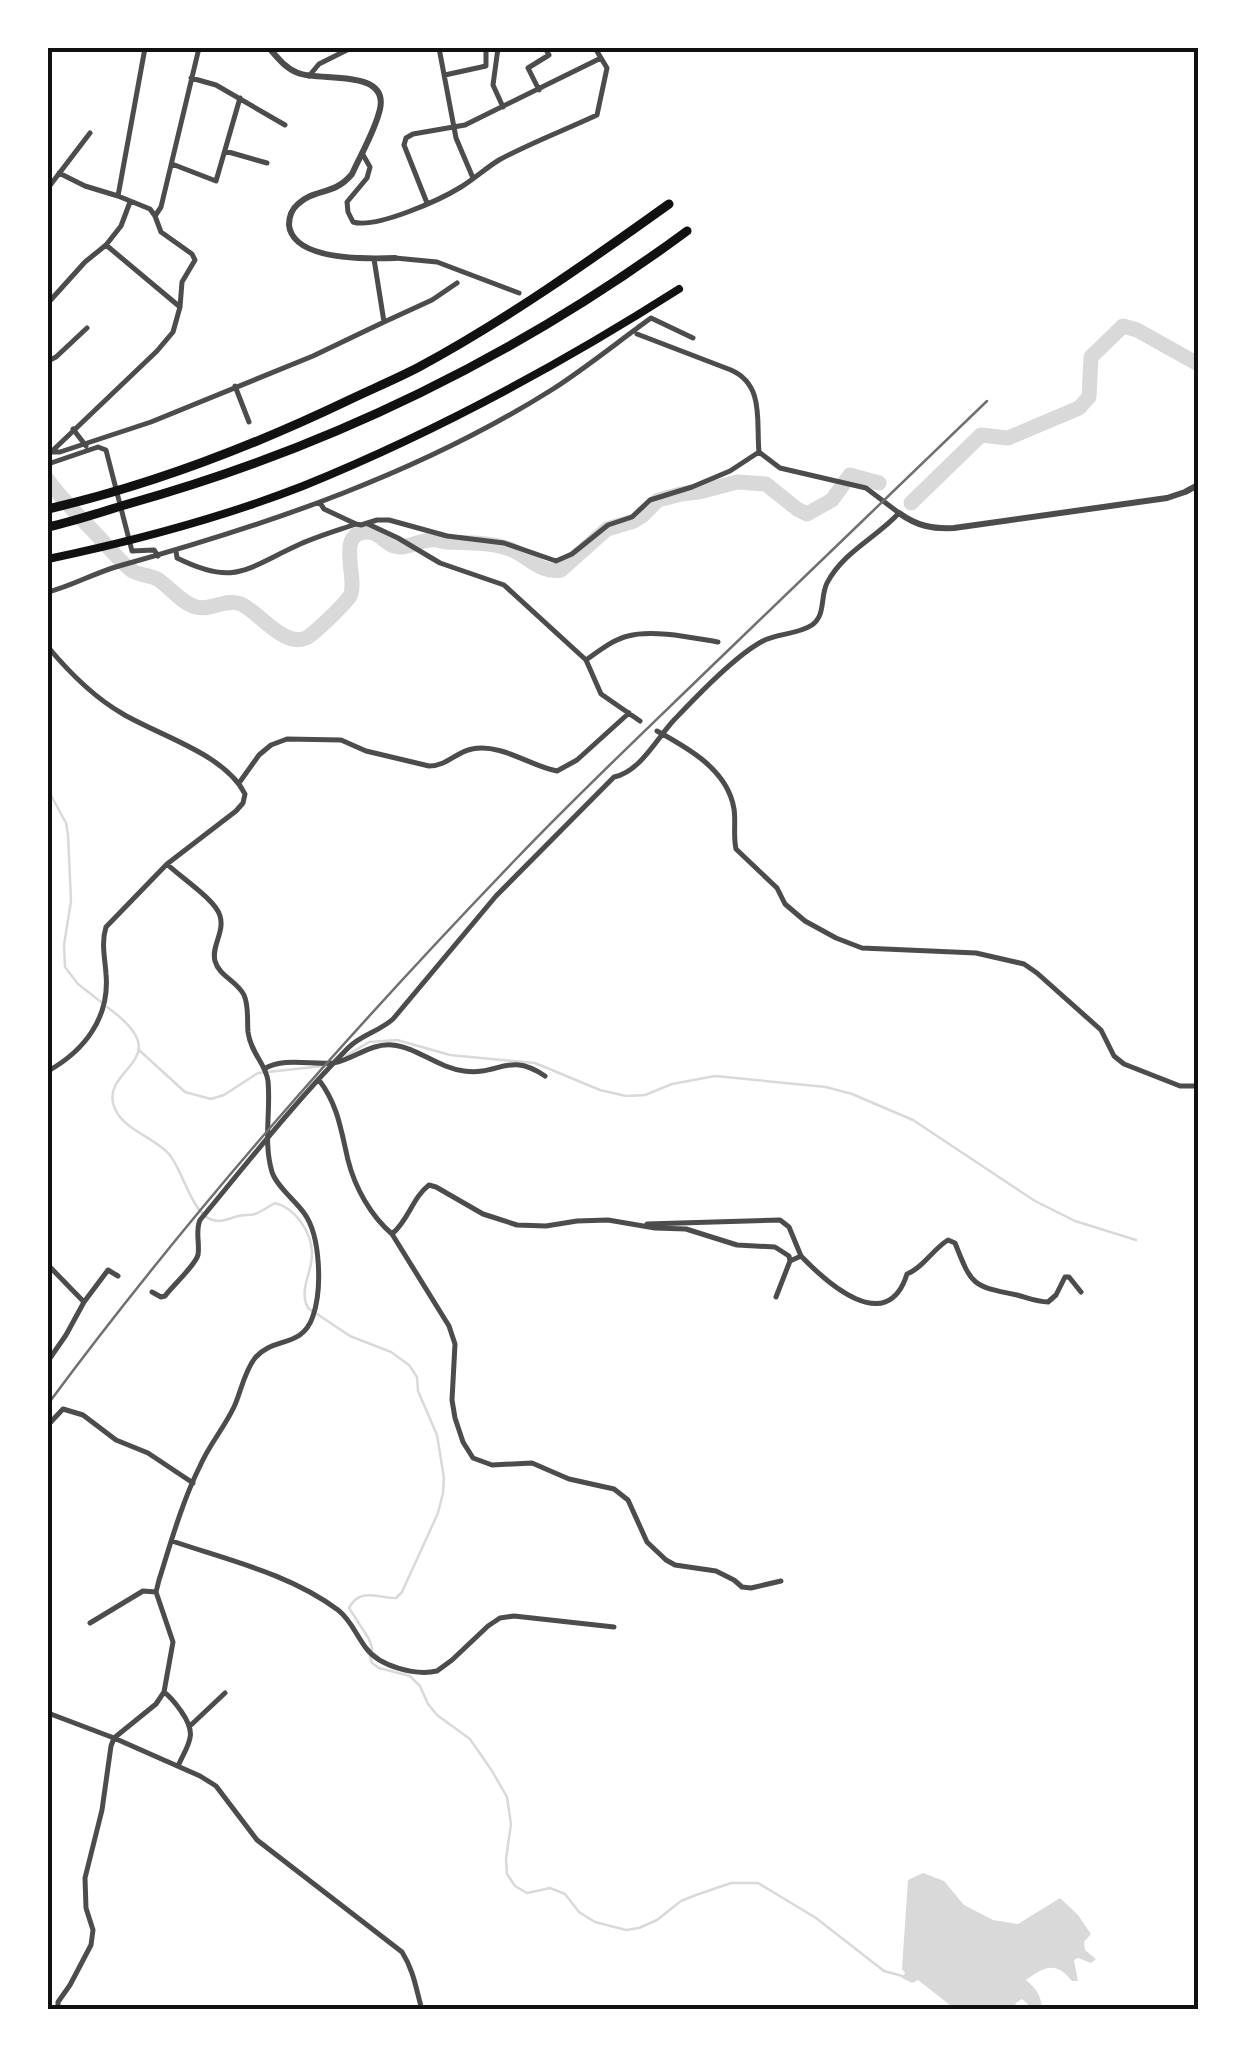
<svg xmlns="http://www.w3.org/2000/svg" width="1246" height="2057" viewBox="0 0 1246 2057" font-family="'Work Sans',sans-serif">
  <style>
    .water { fill: #d9d9d9 }
    .lines { fill: none; stroke-linecap: round; stroke-linejoin: round }
    .stream { stroke: #d9d9d9; stroke-width: 2.5 }
    .river { stroke: #d9d9d9; stroke-width: 15 }
    .minor { stroke: #4c4c4c; stroke-width: 5 }
    .tertiary { stroke: #4c4c4c; stroke-width: 6 }
    .trunk { stroke: #111; stroke-width: 8 }
    .motorway { stroke: #111; stroke-width: 9 }
    .rail { stroke: #707070; stroke-width: 2.5 }
    .neatline { fill: none; stroke: #111; stroke-width: 4 }
  </style>
  <rect width="100%" height="100%" fill="#fff"/>
  <!-- water -->
  <path class="water" d="M923,1873l21,8 20,24 29,15 25,4 42,-26 18,17 13,19 -7,8 1,8 11,9 -5,4 -13,-5 -4,2 4,21h-6c-16,-20 -27,-15 -46,-1 10,9 15,14 16,29h-9l-11,-10 -6,4 -2,6h-59l-37,-29 -6,3 -10,-5 3,-5 -3,-4 6,-89z"/>
  <g class="lines">
    <!-- stream -->
    <path class="stream" d="M48,790l18,33 2,12 3,66 -7,44 1,22 13,17 23,18
      M107,1007c72,52 -2,59 6,96 6,26 40,33 56,51 14,17 22,56 41,65 10,5 19,-1 29,-3 5,-2 11,0 16,-2 6,-2 14,-8 20,-11 20,5 36,28 37,49 1,20 -14,37 -4,56l42,28 41,16 18,13 8,12 1,14 19,44 7,43 -1,15 -5,20 -36,79 -6,6c-19,0 -36,-11 -47,10l20,31 3,9 -2,9 2,6 7,5 31,8 10,10 8,18 9,11 33,24 22,32 15,26 4,27 -5,35 1,15 8,12 12,7 23,-5 15,6 14,18 16,10 31,8 13,-2 18,-8 24,-19 15,-6 35,-12h27l58,35 68,53 22,6
      M139,1050l46,42 26,7 13,-4 34,-22 66,-7
      M346,1056l23,-14 28,-2 53,15 85,8 65,27 26,6 19,-1 27,-11 43,-8 111,11 26,7 61,26 122,81 40,20 61,19"/>
    <!-- river -->
    <path class="river" d="M48,480c15,21 33,38 51,57 10,11 20,23 32,33 8,6 19,4 28,10 11,8 23,23 37,27 15,4 30,-9 45,-3 18,8 43,44 65,34 8,-4 39,-34 44,-42 9,-17 -16,-64 18,-64 12,0 16,11 26,14 12,4 25,-6 37,-6 5,-1 10,1 15,2 21,1 41,0 61,6 20,6 32,26 54,22l46,-41 27,-8 8,-5 16,-16 23,-6 18,-2 38,-10 29,2 31,25 10,5 25,-14 18,-25 29,8
      M911,503l70,-68 27,3 71,-30 10,-11 2,-40 32,-31 14,4 61,34"/>
    <!-- minor -->
    <path class="minor" d="M439,48l17,90 17,40
      M498,48l-5,37 10,22
      M445,75l41,-9v-18
      M309,76l10,-12 32,-16
      M191,78l25,7 69,40
      M539,90l-11,-22 21,-13 -4,-7
      M225,151l42,12
      M362,153l8,14 -3,11 -20,24 1,10 5,10c23,7 87,-22 108,-35 13,-8 25,-19 38,-27 31,-17 66,-30 98,-45l10,-47 -12,-20
      M172,164l44,17 24,-83
      M59,173l26,13 33,10
      M48,188l42,-55
      M427,203l-23,-58 2,-7 7,-4 52,-9 136,-67
      M155,216l6,-9 38,-159
      M106,245l74,62
      M395,258l42,4 82,31
      M48,303l37,-41 21,-17 15,-19 9,-24
      M384,322l48,-22 25,-17
      M48,361l8,-4 31,-29
      M235,386l14,36
      M73,429l13,17
      M52,452h8l91,-30 162,-66 71,-34 -10,-63
      M48,455l109,-104 16,-19 7,-25 2,-25 13,-22 -3,-6 -31,-22 -6,-16 -5,-7 -32,-13 27,-148
      M48,464l50,-17 8,3 26,101 22,-1 4,6
      M320,503l4,6 32,15
      M368,524l30,14 42,25 64,22 82,75 15,34 39,27
      M176,551l1,7c57,28 67,12 119,-12 19,-9 40,-15 60,-22l5,1 16,-5h12l58,16 57,7 52,18 16,-7 36,-29 24,-8 18,-17 42,-13 38,-16 29,-19
      M48,592c24,-6 46,-19 71,-26 151,-42 301,-93 434,-177 34,-22 66,-48 98,-71l42,20
      M48,647c20,24 47,51 75,67 37,22 102,40 122,80l-2,9 -7,8 -69,53 -61,63c-5,16 -1,31 0,47 4,44 -22,77 -58,97
      M586,660c13,-9 26,-20 42,-24 24,-7 66,2 90,6
      M657,731c31,17 71,39 77,78 2,13 -1,27 2,40l41,39 8,16 20,17 31,17 26,10 114,5 48,11 13,9 64,57 13,26 10,8 56,22h18
      M239,783l20,-28 12,-10 16,-6 54,1 25,11 63,15c18,0 27,-14 43,-17 29,-6 58,17 85,22l20,-11 52,-47
      M264,1069c20,-12 47,-4 69,-6 20,-3 37,-20 59,-18 25,2 46,23 72,26 35,5 44,-20 81,5
      M319,1080c19,25 22,50 29,80 7,28 23,56 44,74l57,92 6,18 -3,56 3,18 8,24 10,16 19,7 40,-2 37,16 45,10 14,11 19,42 19,18 9,5 41,6 18,9 8,7 9,1 30,-7
      M647,1224l133,-4 9,7 12,29 -11,5
      M392,1234c17,-14 20,-36 37,-49l7,2 47,27 34,11 29,1 31,-5 31,-1 47,8 31,1 51,16 38,2 14,9 1,5 -14,36
      M801,1256c25,26 86,82 106,18 17,-7 25,-24 41,-34l7,3c17,43 17,43 62,52 11,3 20,7 31,7l8,-7 9,-18h4l12,15
      M48,1265l36,37
      M152,1292l9,5 4,-1c8,-11 30,-30 33,-41 2,-13 -3,-23 2,-35 48,-58 95,-118 148,-172 13,-13 32,-17 45,-29l103,-123 118,-119c26,-5 43,-39 60,-57 22,-23 60,-63 87,-78 15,-9 36,-7 51,-17 14,-10 8,-28 15,-42 16,-31 49,-45 72,-70l-33,-25 -86,-20 -21,-16c-3,-30 6,-67 -28,-82l-94,-36
      M48,1361l18,-26 18,-33 24,-32 10,6
      M48,1425l15,-16 20,6 33,25 32,13 45,30
      M172,1541c56,19 118,33 166,69 13,10 18,25 28,38 13,18 49,28 71,23l15,-11 36,-34 12,-8 14,-2 100,11
      M90,1623l53,-32 13,1
      M164,1692c8,6 12,12 17,19 17,24 8,31 -3,55
      M48,1713l66,25 86,38 16,10 41,54 145,112c12,19 14,37 20,58
      M191,1725l34,-32
      M58,2010v-8l12,-17 21,-40 2,-15 -7,-22 -1,-30 17,-68 9,-64 3,-8 42,-34 8,-12 9,-50 -17,-50 3,-12c12,-38 23,-78 41,-114 9,-21 24,-38 34,-59 7,-15 10,-35 21,-49 18,-22 47,-9 58,-42 9,-26 8,-80 -9,-103 -9,-13 -27,-26 -32,-41 -9,-30 -1,-61 -4,-91 -2,-17 -17,-27 -20,-49 -1,-11 1,-26 -4,-37 -7,-14 -25,-19 -29,-34 -4,-15 10,-29 5,-45 -4,-16 -40,-39 -53,-52"/>
    <!-- tertiary -->
    <path class="tertiary" d="M269,48c8,9 16,20 29,25 22,9 91,-5 82,36 -5,22 -19,45 -28,65 -18,22 -37,14 -54,30 -6,5 -9,13 -9,21 4,36 80,34 106,33
      M899,513c18,13 33,16 55,15l213,-30 18,-6 13,-7"/>
    <!-- trunk -->
    <path class="trunk" d="M48,559c86,-18 173,-41 255,-73 133,-54 255,-120 376,-197"/>
    <!-- motorway -->
    <path class="motorway" d="M48,509c104,-24 205,-63 301,-109 23,-11 47,-21 70,-33 87,-47 169,-105 250,-163
      M48,527c27,-6 53,-15 80,-23 201,-56 391,-149 559,-273"/>
    <!-- rail -->
    <path class="rail" d="M48,1404c143,-193 302,-372 468,-545 64,-67 132,-131 199,-196 91,-87 181,-175 272,-262"/>
  </g>
  <!-- border -->
  <rect width="1246" height="2057" fill="none" stroke="#ffffff" stroke-width="100"/>
  <rect x="50" y="50" width="1146" height="1957" class="neatline"/>
</svg>
